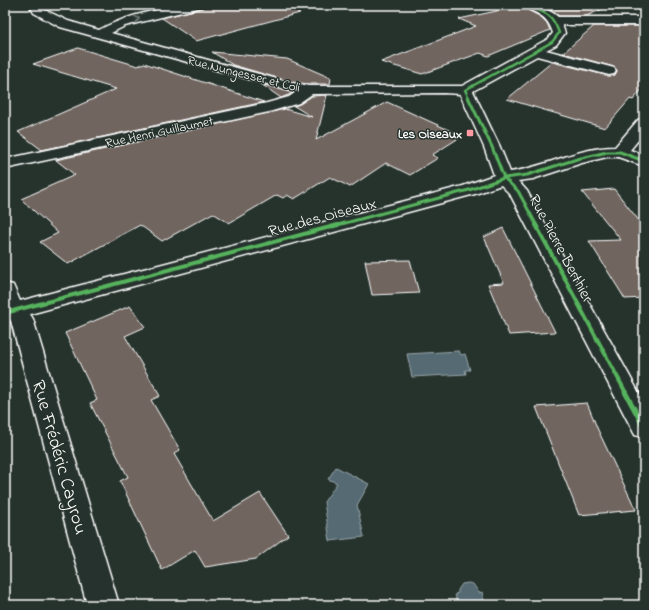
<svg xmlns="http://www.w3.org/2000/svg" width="649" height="610" viewBox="0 0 649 610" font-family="'Indie Flower',sans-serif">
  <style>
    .water { fill: #556b73; stroke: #99a6ab }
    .building { fill: #71655f; stroke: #fff }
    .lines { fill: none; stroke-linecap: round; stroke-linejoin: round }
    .minor-casing { stroke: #fff; stroke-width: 3 }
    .minor { fill: #26332d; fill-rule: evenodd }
    .cycleway-far3-casing { stroke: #26332d; stroke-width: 4 }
    .cycleway-far2-casing { stroke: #26332d; stroke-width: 5 }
    .cycleway-far1-casing { stroke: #26332d; stroke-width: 6 }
    .cycleway-casing { stroke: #26332d; stroke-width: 8 }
    .cycleway-far3 { stroke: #56b35d; stroke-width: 2.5 }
    .cycleway-far2 { stroke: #56b35d; stroke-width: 3 }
    .cycleway-far1 { stroke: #56b35d; stroke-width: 4 }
    .cycleway { stroke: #56b35d; stroke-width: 5 }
    .oneway { stroke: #727a76 }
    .poi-dot { fill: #ff9aa2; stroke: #26332d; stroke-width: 1.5 }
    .labels { text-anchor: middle; stroke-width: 3; stroke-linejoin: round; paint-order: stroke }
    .far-street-label { font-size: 13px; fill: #fff; stroke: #26332d }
    .far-poi-label { font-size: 13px; font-weight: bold; fill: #fff; stroke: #26332d; text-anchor: end }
    .street-label { font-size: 16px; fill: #fff; stroke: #26332d }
    .near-street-label { font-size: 19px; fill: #fff; stroke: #26332d }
  </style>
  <rect width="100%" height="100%" fill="#26332d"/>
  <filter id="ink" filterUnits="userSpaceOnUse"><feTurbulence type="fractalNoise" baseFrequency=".025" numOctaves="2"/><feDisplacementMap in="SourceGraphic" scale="8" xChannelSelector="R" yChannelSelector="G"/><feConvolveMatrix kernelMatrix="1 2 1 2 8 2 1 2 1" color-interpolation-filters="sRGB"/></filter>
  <g filter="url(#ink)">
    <!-- water -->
    <path class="water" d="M459,351l2,4 4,-1 5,16h-5l1,4 -54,3 -5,-23z
      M336,467l33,17 -12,21 7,32 -34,4 -6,-39 13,-19 -9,-4z
      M468,583l5,1 6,9 3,-1 3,13h-28l-2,-11 3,-1v-3l4,-6z"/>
    <!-- building -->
    <path class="building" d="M142,5h37l-29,5z
      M205,5h94l1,8 -104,28 -34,-23 40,-10z
      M538,5h72v1l-24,10h-27l-9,-6z
      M520,6l21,11 6,6 3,7 -62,26 -8,-3 -58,21 -41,-12 95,-36 -17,-7z
      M594,26h45l5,5v56l-11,13 -3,-1 -25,29 -98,-29 45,-37 57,14 6,-1 2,-5 -3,-3 -51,-14z
      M78,48l60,18 6,-3 120,39 -222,48 -24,-18 98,-43 -83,-25z
      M212,52l75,7 44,19 -1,6h-21l-18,-2 -58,-17z
      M261,84l32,9 -12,5z
      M327,95l-11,45 71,-38 75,34 -30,19 6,3 -28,17 -24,-12 -36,24 -20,-10 -36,22 -7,-4 -4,3 -6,-3 -48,28 -16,-10 -51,28 -22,-16 -72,39 -28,-22 18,-9 -37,-34 54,-24 -19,-15 229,-51 27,8 -18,-11 6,-2 12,-8z
      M614,189l30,38v71l-19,1 -36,-58 32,-1 -39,-48z
      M503,228l52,104 -46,3 -21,-51 16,-1 -20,-46z
      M410,260l9,33 -47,2 -7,-34z
      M130,306l15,21 -20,9 35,60 -9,4 29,50 -6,4 39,67 47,-28 28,42 -32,24 -51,8 -10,-17 -33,20 -42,-89 8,-4 -38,-74 7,-3 -32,-67z
      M587,403l11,27 38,80 -57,5 -43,-108z"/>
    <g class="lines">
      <!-- minor casing -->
      <g class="minor-casing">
        <path id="minor" d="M29,5h12l2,4 25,12 31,9c30,-16 71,-25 105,-25l-2,2 -77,19 -14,7 180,50 18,3h153l86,-47 5,-6c-6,-18 -14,-19 -30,-26l-2,-2c16,0 25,2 37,12h86v8h-82l3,8 -9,12 -10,5 68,18 2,3 -2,3 -5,1 -72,-19 -64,35 27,56 10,25c36,-5 69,-25 105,-25l23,-27 6,-2v15l-14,17 14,5v11l-26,-9h-11l-25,6 -49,16 -15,2 9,10 117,211v36l-9,-3 -125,-241 -9,-9 -26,9 -445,120 3,5 86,286h-32l-76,-284 -1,-1 -5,1v-38l8,2 7,16 443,-115 31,-11 -10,-28 -24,-53 -16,-1 -132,1 -13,9 -30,9 -264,57v-10l262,-56 22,-6 7,-5 -236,-65 -26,-14z"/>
      </g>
      <!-- minor -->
      <use href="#minor" class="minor"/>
      <!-- cycleway-far3 casing -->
      <g class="cycleway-far3-casing">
        <path id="cycleway-far3" d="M469,98l-4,-8 87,-48 7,-9c-7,-20 -14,-20 -32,-28"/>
      </g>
      <!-- cycleway-far2 casing -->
      <g class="cycleway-far2-casing">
        <path id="cycleway-far2" d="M468,97l24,50 12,31 14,13 19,35
          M334,226l135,-36 35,-12 23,-3 50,-16 30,-7h13l24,9"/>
      </g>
      <!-- cycleway-far1 casing -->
      <g class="cycleway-far1-casing">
        <path id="cycleway-far1" d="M536,225l90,168
          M5,313l333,-88"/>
      </g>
      <!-- cycleway casing -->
      <g class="cycleway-casing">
        <path id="cycleway" d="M625,392l19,35"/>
      </g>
      <!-- cycleway-far3 -->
      <use href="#cycleway-far3" class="cycleway-far3"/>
      <!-- cycleway-far2 -->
      <use href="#cycleway-far2" class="cycleway-far2"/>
      <!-- cycleway-far1 -->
      <use href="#cycleway-far1" class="cycleway-far1"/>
      <!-- cycleway -->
      <use href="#cycleway" class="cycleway"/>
    </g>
    <!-- one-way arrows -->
    <defs><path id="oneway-chevron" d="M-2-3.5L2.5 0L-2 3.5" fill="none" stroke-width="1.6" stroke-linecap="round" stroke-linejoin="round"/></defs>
    <use class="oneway" href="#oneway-chevron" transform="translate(137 19) rotate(-13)"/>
  </g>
  <!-- markers -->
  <rect class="poi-dot" x="466" y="129" width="8" height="8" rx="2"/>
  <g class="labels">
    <!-- far-street labels -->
    <g class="far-street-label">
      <text transform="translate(244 73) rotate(14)" y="5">Rue Nungesser et Coli</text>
      <text transform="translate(159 131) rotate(-12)" y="5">Rue Henri Guillaumet</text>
    </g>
    <!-- far-poi labels -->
    <g class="far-poi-label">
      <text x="462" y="138">Les Oiseaux</text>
    </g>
    <!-- street labels -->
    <g class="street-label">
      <text transform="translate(322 216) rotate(-15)" y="6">Rue des Oiseaux</text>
      <text transform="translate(562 248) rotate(62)" y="6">Rue Pierre Berthier</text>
    </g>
    <!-- near-street labels -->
    <g class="near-street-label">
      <text transform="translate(61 457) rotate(74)" y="7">Rue Frédéric Cayrou</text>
    </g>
  </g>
  <!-- margin -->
  <rect width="649" height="610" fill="none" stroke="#26332d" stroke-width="20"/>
  <rect x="10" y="10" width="629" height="590" fill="none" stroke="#fff" stroke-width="1.5" filter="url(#ink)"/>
</svg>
